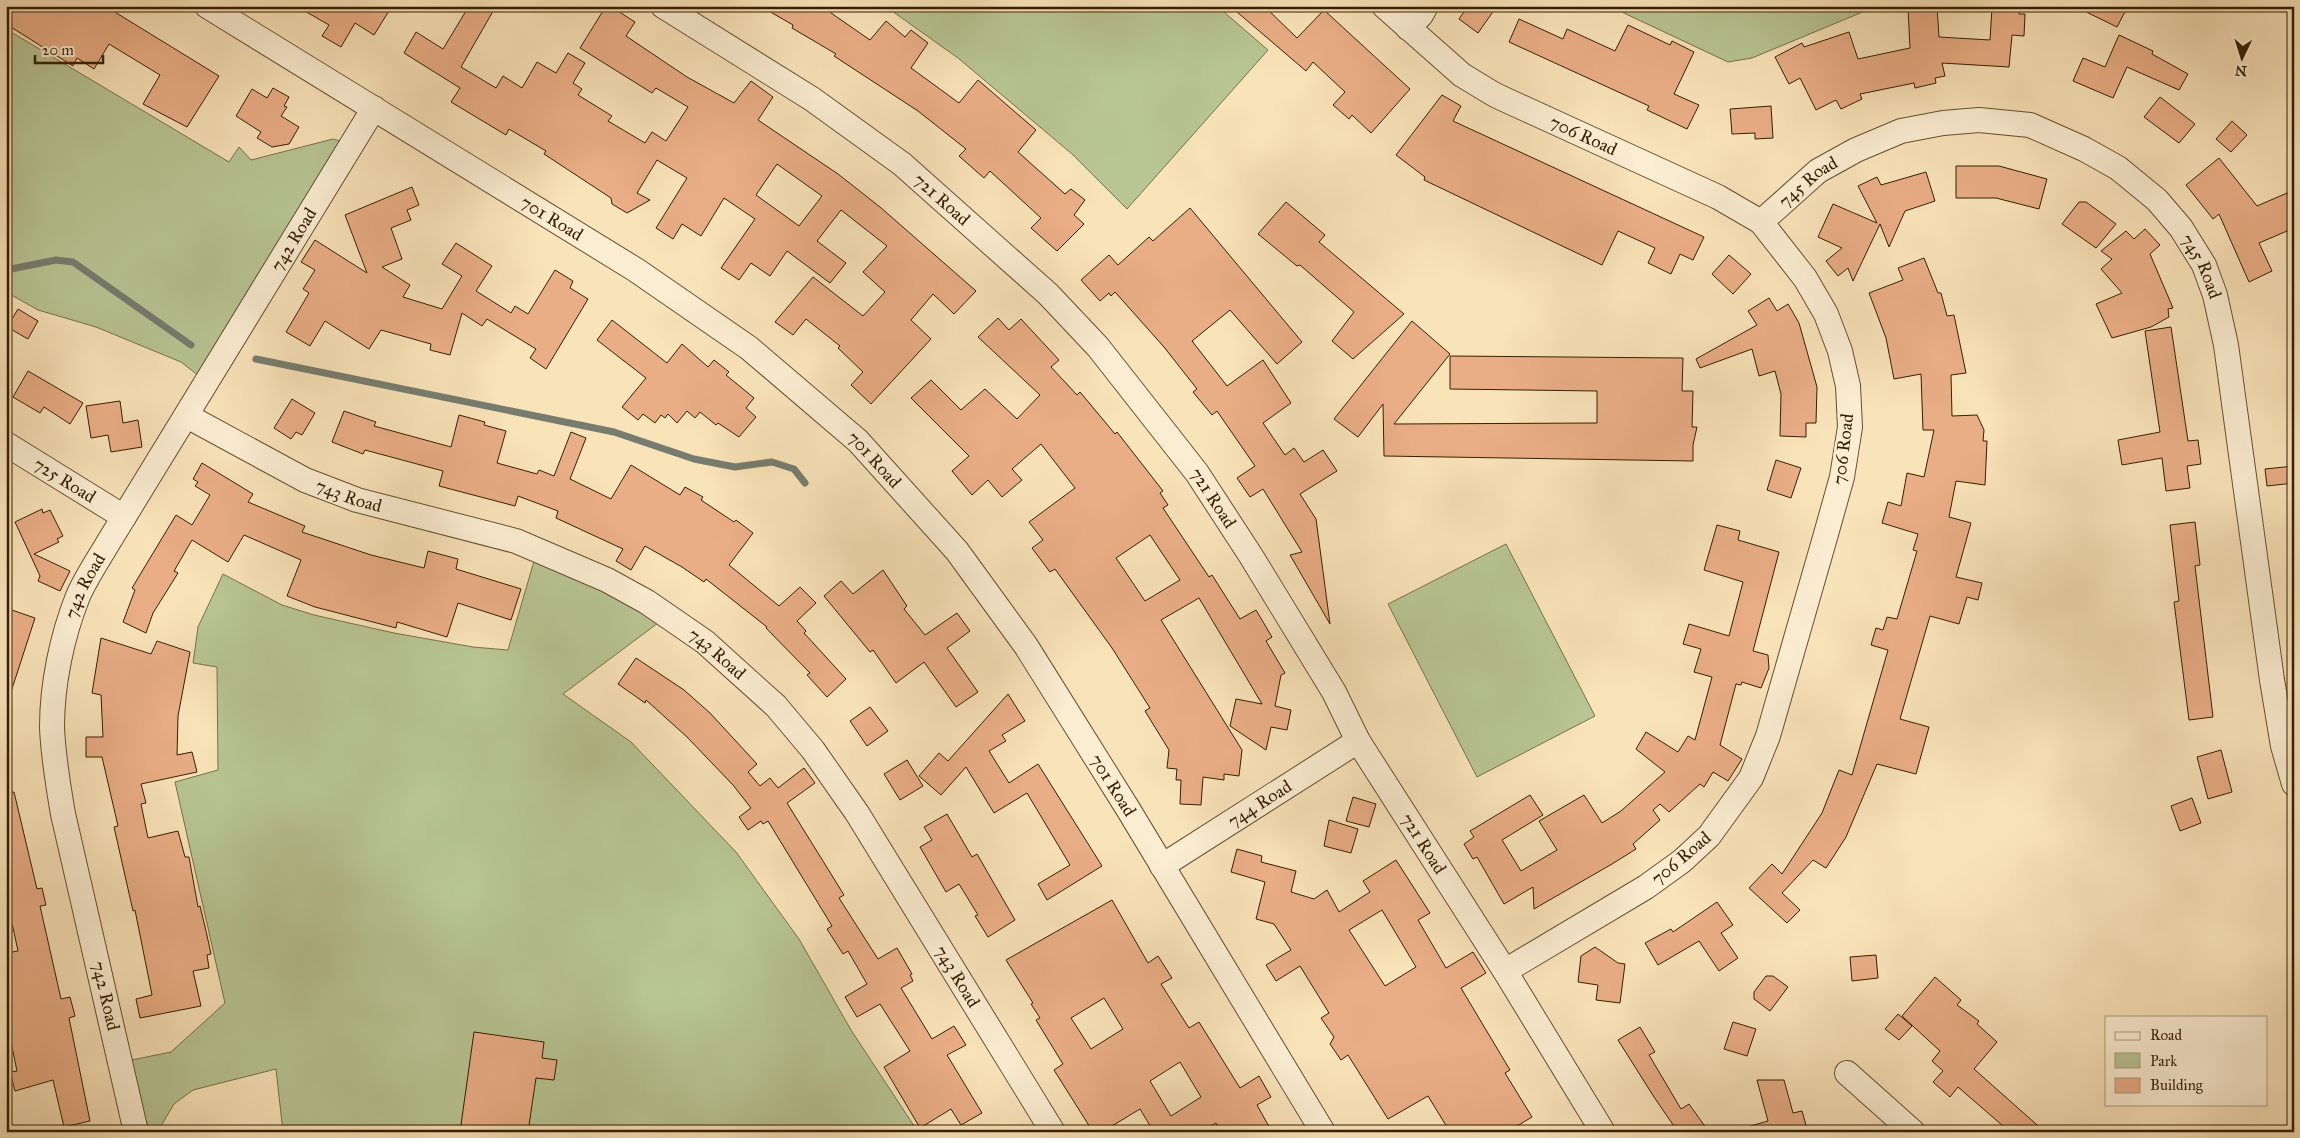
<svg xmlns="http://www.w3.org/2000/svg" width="2300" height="1138" viewBox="0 0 2300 1138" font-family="'IM FELL Great Primer',serif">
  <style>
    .green { fill: #b8c594; stroke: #76724a }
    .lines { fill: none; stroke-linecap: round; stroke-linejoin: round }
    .stream { stroke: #767d6f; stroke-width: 7 }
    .building { fill: #eaae86; stroke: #351f00; fill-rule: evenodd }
    .street-casing { stroke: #66502e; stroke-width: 26 }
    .street { stroke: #fbedd2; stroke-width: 24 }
    .labels { text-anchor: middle; stroke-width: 5; stroke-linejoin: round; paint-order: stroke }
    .street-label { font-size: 18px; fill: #351f00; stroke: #fbedd2 }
  </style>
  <rect width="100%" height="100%" fill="#f9e3b9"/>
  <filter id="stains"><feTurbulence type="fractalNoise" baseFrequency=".004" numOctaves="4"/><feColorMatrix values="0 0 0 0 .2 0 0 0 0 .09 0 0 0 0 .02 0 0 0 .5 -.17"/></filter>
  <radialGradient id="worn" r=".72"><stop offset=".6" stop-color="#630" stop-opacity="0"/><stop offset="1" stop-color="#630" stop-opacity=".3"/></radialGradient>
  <!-- green -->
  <path class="green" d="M885,6h332l51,44 -141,159 -55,-55 -114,-96z
    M1609,6h268l-125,52 -24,4z
    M6,29l223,133 10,-15 12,13 82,-21 19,5 -144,239 -27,-21 -85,-35 -58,-17 -32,-18z
    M1506,544l89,172 -118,61 -89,-173z
    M537,551l129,66 -103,77 68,48 105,110 63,87 52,91 67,102h-635l-7,-63 -83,21 -19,14 -16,27 -21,1 -15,-70 49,-10 54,-49 -50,-221 43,-12 -1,-103 -24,-4 5,-36 25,-53 59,31 32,10 80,18 79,14 35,3z"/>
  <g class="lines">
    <!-- stream -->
    <path class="stream" d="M6,270l50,-10 17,2 118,83
      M256,359l358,73 80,27 41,8 37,-5 22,7 11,14"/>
  </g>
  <!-- building -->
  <path class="building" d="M6,6h99l114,70 -32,51 -44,-23 17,-29 -51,-31 -15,25 -17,-11 -4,8 -67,-42z
    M296,6h96l-18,29 -19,-12 -14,24 -19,-11 7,-11z
    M469,6h27l-35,61 35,21 7,-12 19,12 15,-26 19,11 12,-20 17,10 -12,20 9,6 -4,6 34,21 -4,5 37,22 7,-11 14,9 22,-34 -32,-19 -4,5 -72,-45 26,-42h4l25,16 -9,14 61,41 47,26 17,-22 22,16 -15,23 80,54 42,33 96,84 -22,23 -21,-20 -22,26 20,19 -60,65 -20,-19 12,-13 -25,-24 2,-2 -34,-27 -13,16 -18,-13 38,-45 50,39 22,-24 -22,-20 24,-26 -46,-36 -24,31 29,22 -16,20 -43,-32 -17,25 -19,-13 -12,17 -18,-12 34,-49 -31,-21 -23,38 -19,-12 -9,15 -17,-11 31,-50 -30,-18 -20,33 13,7 -23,13 -15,-9 -1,-6 -67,-44 2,-3 -37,-22 -3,6 -55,-33 9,-14 -56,-35 12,-21 27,17zM777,164l45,32 -23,30 -43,-31z
    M760,6h61l49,34 16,-19 19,16 6,-7 17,13 -17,25 48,35 19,-23 58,50 -18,22 47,42 6,-5 14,11 -11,15 10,9 -27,27 -26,-23 10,-10 -51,-47 -6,7 -25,-22 7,-7 -48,-38 -84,-55 2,-2 -44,-26 1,-3z
    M1230,6h34l33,32 27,-28 86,79 -39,44 -19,-18 -3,4 -16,-14 12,-13 -32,-30 -7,9z
    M1468,6h29l-19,27 -19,-14z
    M1937,6l2,31 51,3 2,-33 28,1 -1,6h6l-1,22 -12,-1 -3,32 -67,-4 3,13 -10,2 1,5 -21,5 -1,-5 -54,11 2,5 -21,10 -5,-9 -20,10 -16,-32 -11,6 -14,-27 27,-14 2,4 45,-15 9,27 52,-11 -2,-40z
    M2074,6h54l-11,21z
    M1519,19l44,20 4,-10 48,22 13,-26 42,20 2,-4 22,11 -20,42 25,11 -12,24 -40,-19 2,-4 -140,-64z
    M2119,35l34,16 -1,3 36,20 -9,16 -52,-23 -14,31 -40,-17 10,-23 22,9z
    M273,88l16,9 -5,9 3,1 -6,9 18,11 -10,17 -17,3 -15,-9 4,-6 -25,-16 16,-27 15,9z
    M1442,95l19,11 -8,15 251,116 -11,23 -13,-6 -9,20 -23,-11 7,-15 -37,-17 -16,34 -178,-85 1,-3 -29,-22z
    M2160,97l35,27 -16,19 -35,-26z
    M1771,106l2,32 -18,1v-6l-23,1 -2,-25z
    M2232,121l15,14 -16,17 -15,-13z
    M2219,158l38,48 37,-16v38l-35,15 13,28 -23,11 -30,-68 -6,5 -27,-34z
    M1956,166h43l48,13 -8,30 -43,-11h-40z
    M1926,172l9,29 -30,10 -16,36 -9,-23 -27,57 -5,-13 -10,8 -12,-15 16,-13 -24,-11 15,-33 44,19 -19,-37 19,-9 4,8z
    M412,187l7,18 -12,5 4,10 -20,8 11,31 -20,8 28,18 -7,12 39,12 20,-33 -20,-12 14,-21 36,23 -16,25 35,22 4,-7 13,8 27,-44 18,11 -3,7 18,11 -42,70 -16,-11 6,-9 -49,-30 -5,7 -20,-13 -12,42 -20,-5 1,-6 -50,-14 -12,19 -44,-28 -15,25 -24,-14 23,-39 -6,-4 12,-19 -14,-8 14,-22 52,33 -22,-58z
    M1286,202l39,33 -6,7 85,72 -51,45 -21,-18 22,-29 -54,-47 -3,1 -39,-32z
    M2079,202h7l30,22 -20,24 -34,-24z
    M1190,208l112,134 -25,22 -47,-54 -38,31 35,45 36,-26 28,43 -28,20 22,32 9,-7 10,14 19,-12 14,21 -37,23 16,25 14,105 -40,-69 12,-3 -39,-63 -13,8 -13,-19 18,-12 -38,-55 -5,4 -19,-23 4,-3 -33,-42 -49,-55 -4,4 -2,-3 -9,8 -19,-21 28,-25 9,10 31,-28 4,4z
    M2145,229l15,16 -10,9 23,54 -5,1 1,8 -18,10 -39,11 -16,-34 26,-11 -21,-24 11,-10 -11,-8 25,-20 8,8z
    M1729,255l22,19 -18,20 -21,-20z
    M1924,258l14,35h3l6,23 7,-1 12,58 -15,2 1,41 25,-1 7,15 -1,11h4l-2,44 -29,-4 -7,36 22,6 -15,54 26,6 -4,17 -11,-3 -8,27 -29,-8 -30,103 29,8 -13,47 -39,-10 -31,73 -20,31 -13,-8 -31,33 18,17 -13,13 -38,-35 23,-24 10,10 40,-61 17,-43 13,5 36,-125 -17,-5 5,-17 7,2 4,-13 10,2 20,-68 -4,-1 5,-16 -36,-11 6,-21 13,4 6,-33 17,4 10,-47h-11l-2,-56 -27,5 -8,-41 -17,-45 34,-13 -5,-12z
    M1769,298l8,13 11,-7 11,19 18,64 -1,36h-10v14l-26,-1 1,-42 -6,-23 -16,5 -7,-27 -52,19 -4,-9 61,-34 -9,-14z
    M18,309l20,12 -10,18 -21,-12z
    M998,318l11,12 12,-11 38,41 -8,7 26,28 3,-3 35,42 2,-2 46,59 -3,2 8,12 -5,3 46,69 3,-2 28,44 16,-9 16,27 -6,4 19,32 -4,2 -6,31 16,4 -4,20 -16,-3 -5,23 -36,-24 6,-27 26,5 -63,-106 -38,22 81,130 -3,26 -15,-2v6l-21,-3 -2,28 -21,-1 1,-24h-5l1,-11 -10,-1 2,-18 -24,-39 5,-3 -38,-60 -57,-79 -5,3 -18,-24 11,-8 -14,-18 46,-34 -34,-44 -29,25 10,11 -20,17 -14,-17 -16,15 -20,-24 17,-15 -58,-58 20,-18 30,30 24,-21 32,30 23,-24 -62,-58zM1150,535l30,45 -35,21 -29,-43z
    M612,320l55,43 15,-19 26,23 6,-7 15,12 -3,3 28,23 -8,10 10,9 -17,20 -21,-14 -2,2 -16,-13 -5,6 -8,-7 -10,12 -9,-9 -3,4 -4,-3 -6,8 -12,-9 -5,6 -16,-13 24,-29 -49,-38z
    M1412,321l38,33 -56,70 203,-1v-32l-147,-2v-33l233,2 -1,33h11l-1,36h5l-4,18v16l-309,-5 -1,-52 -25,33 -24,-18z
    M2171,327l17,114 10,-1 3,24 -14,2 3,22 -24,3 -4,-33 -40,7 -4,-25 42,-8 -15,-101z
    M28,371l55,32 -13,21 -26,-17 -4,6 -27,-16z
    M292,399l23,14 -13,22 -6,-3 -5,7 -17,-11z
    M120,401l3,22 15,-3 4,27 -31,5 -3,-17 -17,3 -5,-32z
    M344,411l32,11 -2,4 77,21 8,-32 26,7 -1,3 22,6 -9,32 40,11 2,-4 15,6 17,-44 15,6 -16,41 41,20 20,-34 49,30 5,-8 18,10 -2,3 33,22 2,-2 17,13 -24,32 50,41 21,-19 16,16 -19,18 9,10 -2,2 42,46 -19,18 -20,-22 3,-2 -44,-45 1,-1 -61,-48 -2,3 -22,-15 -37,-21 -14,24 -15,-9 7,-12 -67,-31 2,-7 -40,-15 -3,10 -76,-20 4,-15 -78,-21 -2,4 -31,-12z
    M1776,460l25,8 -10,30 -24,-8z
    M202,463l51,31 -5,8 57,24 -3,6 69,23 53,13 4,-17 30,8 -2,10 65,20 -10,31 -53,-17 -11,34 -50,-15 -1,6 -81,-21 -28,-11 14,-36 -57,-25 -16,27 -36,-22 -18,31 4,2 -25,40 -7,20 -23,-11 12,-32 -3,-2 44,-73 16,10 18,-30 -15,-9 3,-4 -5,-3z
    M2294,466v17l-27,3 -2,-17z
    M42,509l1,4 7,-3 13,26 -6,3 2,3 -25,12 36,17 -10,20 -22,-10 2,-5 -25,-54z
    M2195,522l5,43 -5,1 18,151 -24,3 -15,-118 5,-1 -9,-76z
    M1717,525l23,6 -2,9 41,12 -26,99 15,4 1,13 -8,20 -19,-6 -1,3 -5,-1 -16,61 22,14 -14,22 -15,-9 -9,15 -4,-3 -31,28 -9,-8 -7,6 7,10 -27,24 3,5 -24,15 -78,45 -1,-22 -29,17 -27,-47 -4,2 -9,-15 10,-7 -4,-6 60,-36 13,20 -41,25 19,31 36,-21 -18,-29 45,-26 18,28 19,-12 44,-39 -29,-23 10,-17 32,20 10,-16 7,4 17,-63 -18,-5 7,-23 -18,-5 6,-20 40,12 14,-54 -39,-12z
    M883,570l24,36 -3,3 21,26 32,-22 13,18 -23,17 31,44 -22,15 -32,-45 -28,21 -23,-33 -3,2 -46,-56 17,-15 12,13z
    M6,608l29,10 -25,77h-4z
    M101,638l50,16 6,-13 33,11 -12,64 -1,39 15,-3 5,20 -56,12 5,19 -5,1 7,34 30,-7 7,26h4l9,50 2,-1 6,25 5,23 -4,1 2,13 -16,3 8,35 -61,12 -4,-19 16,-4 -17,-85 -2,1 -19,-84 4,-1 -16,-69h-16v-20h17l-2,-42 -9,-2z
    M636,658l48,32 26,23 47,51 -9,8 12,14 10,-8 8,10 26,-20 11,15 -28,20 57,92 -5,3 39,61 19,-11 15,26 -2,1 3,6 -12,7 31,51 22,-13 12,19 -19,10 35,58 -21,12 -10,-16 -31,19 -36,-61 26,-16 -30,-47 -23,13 -12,-20 22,-13 -19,-33 -5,3 -16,-25 5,-3 -64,-105 -5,3 -2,-3 -13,9 -9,-13 12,-9 -18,-23 -46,-48 -41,-37 -1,3 -27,-19z
    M1008,694l17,27 -23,14 4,6 -17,10 20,32 29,-19 64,102 -55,34 -9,-16 32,-19 -43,-72 -33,20 -28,-46 -25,28 -22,-19 20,-23 9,8z
    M870,707l18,24 -21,15 -17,-25z
    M2221,750l11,42 -24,7 -11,-42z
    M907,760l16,26 -23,14 -16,-26z
    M14,792l23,97 5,-1 4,17 -6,1 21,93 9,-2 5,19 -6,2 21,103 -26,6 -11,-47 -38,11 -5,-19 7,-1 -11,-53v-65l12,-2 -8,-37 -4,1v-122z
    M1353,797l23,7 -7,23 -23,-6z
    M2192,798l9,25 -21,8 -9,-25z
    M947,814l25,43 5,-3 38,66 -27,17 -13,-21 3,-1 -19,-31 -13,8 -26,-45 12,-7 -8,-13z
    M1329,820l29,9 -7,24 -27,-7z
    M1237,849l25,7 -1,6 35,9 -5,21 23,7 13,-9 12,22 31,-20 -7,-11 33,-21 34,53 -12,7 28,48 27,-16 13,21 -25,15 49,82 -5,3 27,44 -25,15h-57l-22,-36 -40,23 -40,-64 -7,5 -11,-16 4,-7 -13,-19 8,-5 -29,-47 -24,15 -10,-16 25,-15 -17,-26 -18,-5 9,-37 -34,-10zM1382,910l34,57 -31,19 -36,-56z
    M1112,900l36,63 10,-7 14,22 -11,6 28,44 10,-6 41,66 19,-12 12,21 -14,8 15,27h-52l-4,-9 -15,9h-53l4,-3 -12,-20 -38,23h-9l-39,-62 9,-6 -27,-44 4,-2 -9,-14 2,-1 -27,-43zM1104,998l19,31 -32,20 -20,-31zM1180,1062l21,35 -30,19 -21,-35z
    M1717,902l16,23 -12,8 17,25 -19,13 -20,-30 -41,24 -13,-22 26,-14 2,3z
    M1595,947l23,16 7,1 -5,39 -24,-3 2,-15 -20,-3 3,-26z
    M1876,955l2,23 -26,3 -2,-24z
    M1766,976h7l15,11 -18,24 -16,-12v-7z
    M1935,977l26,23 -4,5 22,16 -2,3 20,18 -23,27 71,63h-35l-52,-45 -8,10 -17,-15 10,-11 -11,-10 8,-10 -38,-35z
    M1898,1014l14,12 -13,14 -14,-11z
    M1733,1022l23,7 -9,27 -23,-7z
    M1640,1027l15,25 -6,3 32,54 8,-5 20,28h-31l-24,-35 -36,-57z
    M474,1032l70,10 -2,16 15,2 -3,20 -18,-2 -8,54h-68z
    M1757,1080h27l9,33 9,-2 6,21h-60l-1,-5 21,-6z"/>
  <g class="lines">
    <!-- street casing -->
    <g class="street-casing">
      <g id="street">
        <path id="s1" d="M207,6l429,264 113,78 109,93 99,110 69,95 102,163 195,323"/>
        <path id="s2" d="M663,6l149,93 90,65 146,130 50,53 99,126 54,83 83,136 24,49 147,230 98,161"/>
        <path id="s3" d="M1384,6l78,69 33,20 223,102 43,25 44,56 21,36 14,37 8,35 2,41 -8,50 -16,57 -58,202 -17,42 -42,58 -27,25 -36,26 -141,84"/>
        <path d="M1408,28l13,-13 5,-9"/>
        <path id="s4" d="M1761,222l57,-51 38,-21 45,-19 42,-8 36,-3 51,5 54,24 34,19 39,32 24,28 23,37 11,30 11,50 46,335 11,66 11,38"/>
        <path id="s5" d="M187,416l118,64 52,20 159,41 91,39 40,22 58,40 71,64 37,44 44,63 196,319"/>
        <path id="s6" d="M6,444l118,73"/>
        <path id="s7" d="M1162,866l196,-125"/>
        <path d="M1847,1073l66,59"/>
        <path id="s8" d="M136,1132l-73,-318c-5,-29 -10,-58 -11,-87 0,-43 10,-91 26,-131 8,-18 20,-36 30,-53l266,-435"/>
      </g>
    </g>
    <!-- street -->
    <use href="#street" class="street"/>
  </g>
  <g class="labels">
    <!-- street labels -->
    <g class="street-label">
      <text dy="6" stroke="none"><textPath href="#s3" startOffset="240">706 Road</textPath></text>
      <text dy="6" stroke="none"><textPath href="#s4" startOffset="62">745 Road</textPath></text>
      <text dy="6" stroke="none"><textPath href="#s2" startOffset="340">721 Road</textPath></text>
      <text dy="6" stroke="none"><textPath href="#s1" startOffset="405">701 Road</textPath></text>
      <text dy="6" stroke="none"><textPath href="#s8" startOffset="965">742 Road</textPath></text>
      <text dy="6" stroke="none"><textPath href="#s4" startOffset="528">745 Road</textPath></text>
      <text transform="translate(1843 449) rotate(-83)" y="6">706 Road</text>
      <text dy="6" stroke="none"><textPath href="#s1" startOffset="809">701 Road</textPath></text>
      <text dy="6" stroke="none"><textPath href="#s6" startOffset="69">725 Road</textPath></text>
      <text dy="6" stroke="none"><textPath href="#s5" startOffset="181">743 Road</textPath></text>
      <text dy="6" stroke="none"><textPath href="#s2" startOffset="745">721 Road</textPath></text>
      <text dy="6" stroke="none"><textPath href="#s8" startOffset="560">742 Road</textPath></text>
      <text dy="6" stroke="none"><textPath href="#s5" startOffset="586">743 Road</textPath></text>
      <text dy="6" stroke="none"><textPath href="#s1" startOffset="1214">701 Road</textPath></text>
      <text dy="6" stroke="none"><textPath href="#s7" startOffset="116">744 Road</textPath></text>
      <text dy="6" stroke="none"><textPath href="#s2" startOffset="1150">721 Road</textPath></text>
      <text transform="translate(1681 858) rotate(-40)" y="6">706 Road</text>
      <text dy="6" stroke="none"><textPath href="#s5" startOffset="991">743 Road</textPath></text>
      <text transform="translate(106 996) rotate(77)" y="6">742 Road</text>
    </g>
  </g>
  <!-- margin -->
  <rect width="2300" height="1138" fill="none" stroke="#f9e3b9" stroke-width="25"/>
  <rect x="8" y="8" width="2285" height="1123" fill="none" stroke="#351f00" stroke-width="2.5"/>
  <rect x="12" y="12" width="2275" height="1113" fill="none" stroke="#351f00"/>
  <!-- legend -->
  <rect x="2105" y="1016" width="162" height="90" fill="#fbedd2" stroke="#ac9b7e"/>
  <rect x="2115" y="1032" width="25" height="8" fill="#fbedd2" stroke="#ac9b7e"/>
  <text x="2150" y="1040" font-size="15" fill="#351f00">Road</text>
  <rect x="2115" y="1053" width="25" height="15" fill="#b8c594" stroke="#ac9b7e"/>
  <text x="2150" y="1066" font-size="15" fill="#351f00">Park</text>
  <rect x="2115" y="1078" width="25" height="15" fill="#eaae86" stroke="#ac9b7e"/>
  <text x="2150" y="1090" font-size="15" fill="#351f00">Building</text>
  <!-- north arrow -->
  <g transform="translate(2242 58) rotate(184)" stroke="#fbedd2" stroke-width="4" paint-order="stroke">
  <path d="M0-4L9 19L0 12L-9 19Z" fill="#351f00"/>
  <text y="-8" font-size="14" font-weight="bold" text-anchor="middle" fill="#351f00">N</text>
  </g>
  <!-- scale -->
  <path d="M35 55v8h68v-8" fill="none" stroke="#351f00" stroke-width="2.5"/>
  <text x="42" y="55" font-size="15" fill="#351f00" stroke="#fbedd2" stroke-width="4" paint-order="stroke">20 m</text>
  <rect width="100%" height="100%" filter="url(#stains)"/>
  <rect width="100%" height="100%" fill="url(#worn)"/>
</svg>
